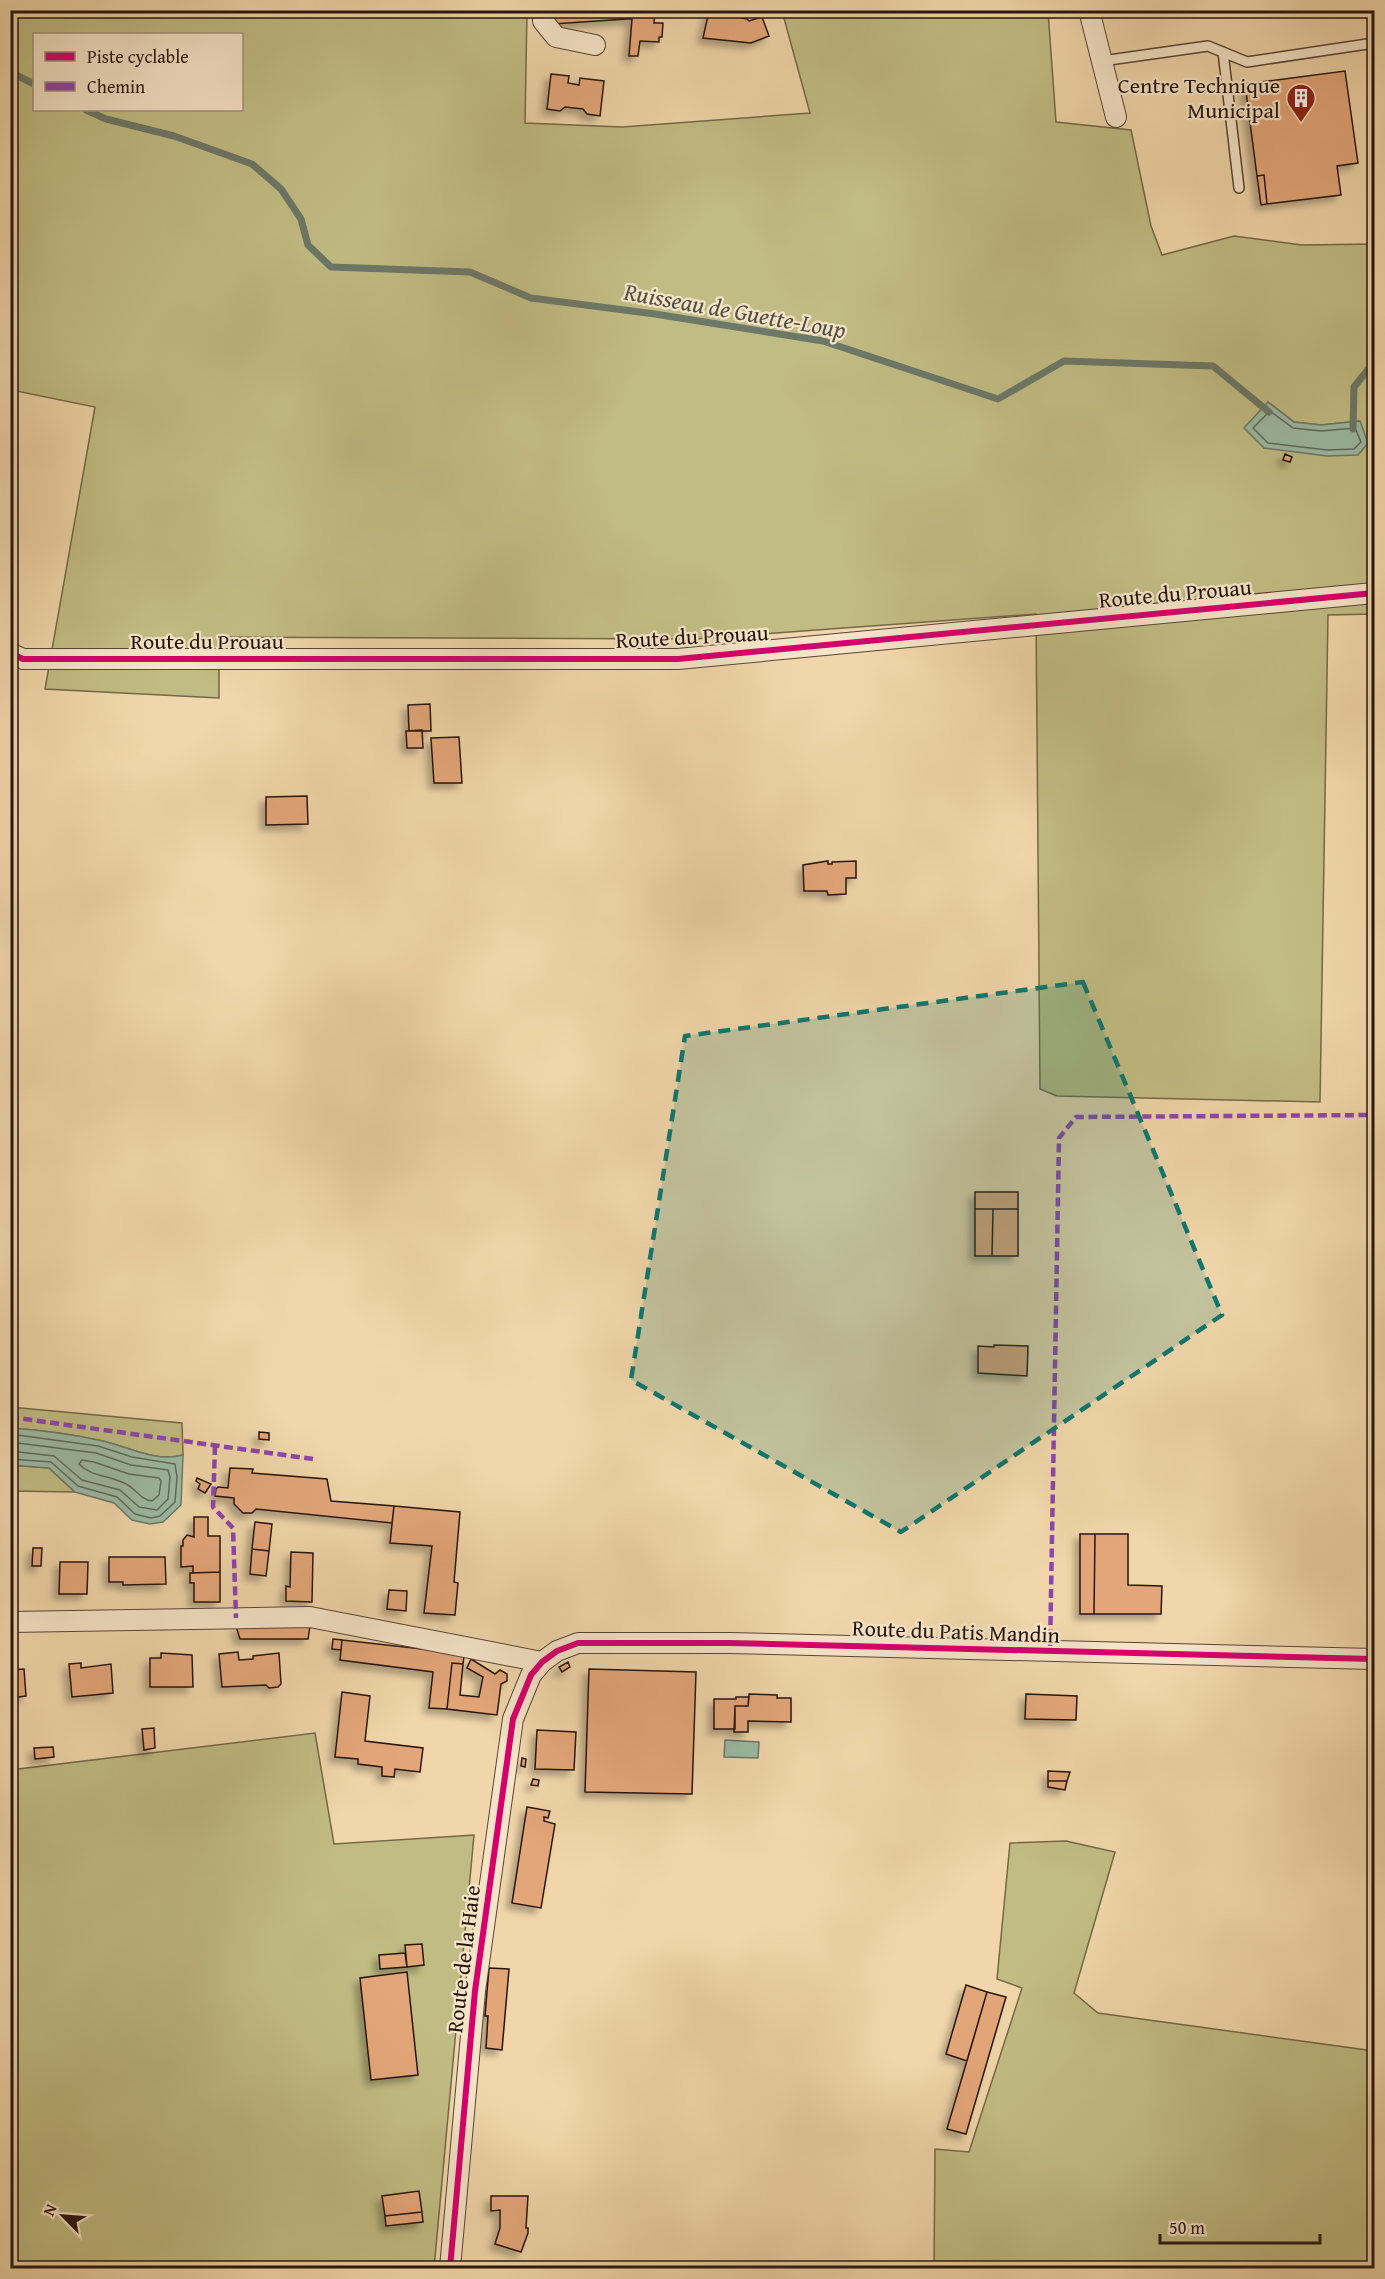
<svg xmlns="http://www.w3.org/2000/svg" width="1385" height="2279" viewBox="0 0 1385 2279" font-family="'Gentium Book Plus',serif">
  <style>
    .green { fill: #c1bc83; stroke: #746849; stroke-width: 1.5; fill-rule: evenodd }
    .water { fill: #9bbaa4; stroke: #6c7868; stroke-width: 1.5 }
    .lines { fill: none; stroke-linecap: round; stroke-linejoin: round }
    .shore { stroke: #60685a; stroke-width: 1.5 }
    .stream { stroke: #6c7868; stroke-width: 7 }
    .building { fill: #e3a679; stroke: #26150f; stroke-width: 1.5; filter: url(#shadow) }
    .service-casing { stroke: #584536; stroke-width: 12 }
    .minor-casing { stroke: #584536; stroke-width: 22 }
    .service { stroke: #f5e4c8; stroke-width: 9 }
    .minor { stroke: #f5e4c8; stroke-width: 20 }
    .quiet { stroke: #8e44ad; stroke-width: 4.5; stroke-dasharray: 9 4.5; stroke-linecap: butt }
    .cycleway-casing { stroke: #f5e4c8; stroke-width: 10 }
    .cycleway { stroke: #d6006c; stroke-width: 6 }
    .marked { fill: #0f766e; fill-opacity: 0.2; stroke: #0f766e; stroke-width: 4.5; stroke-dasharray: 12 8; stroke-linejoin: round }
    .labels { text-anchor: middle; stroke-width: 4.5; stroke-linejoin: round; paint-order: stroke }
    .poi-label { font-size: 22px; fill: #26150f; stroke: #f5e4c8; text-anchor: end }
    .street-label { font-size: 22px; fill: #26150f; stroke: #f5e4c8 }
    .water-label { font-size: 24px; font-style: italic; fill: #4f4f43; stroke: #f5e4c8 }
  </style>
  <defs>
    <filter id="shadow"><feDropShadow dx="-5.5" dy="5.5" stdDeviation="3" flood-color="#0004"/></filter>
  </defs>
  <rect width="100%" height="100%" fill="#f0d6aa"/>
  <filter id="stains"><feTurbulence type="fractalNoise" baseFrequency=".00333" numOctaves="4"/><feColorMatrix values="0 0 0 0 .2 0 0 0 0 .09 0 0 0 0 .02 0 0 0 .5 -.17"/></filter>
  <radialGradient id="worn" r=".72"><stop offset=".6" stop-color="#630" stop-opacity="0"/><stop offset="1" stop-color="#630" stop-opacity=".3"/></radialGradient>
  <!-- green -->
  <path class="green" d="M10,11h517l-2,112 97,4 188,-14 -28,-102h266l8,111 75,8 20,96 11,29 72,-19 68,9 72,-1v370l-46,1 -8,487 -263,-6 -17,-7 -4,-475 -341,25 -476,-2v61l-174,-9 50,-282 -84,-17zM34,34h208v76h-208zM1268,402l26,20 27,3 39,-4 -96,27z
    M10,1407l172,16 1,32c-29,8 -58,-10 -85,-15 -28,-6 -59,-10 -87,-12z
    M10,1465l39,3 26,24 -64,-1z
    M315,1733l19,111 140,-9 -40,433h-423l-1,-498z
    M1066,1841l49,11 -41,141 24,20 276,38v217h-440l1,-119 34,3 53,-164 -25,-9 13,-136z"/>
  <!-- water -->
  <path class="water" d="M1268,402l26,20 27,3 39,-4 8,22 -10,12 -31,1 -63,-8 -20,-20z
    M11,1428c28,2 59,6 87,12 27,5 56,23 85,15l-2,50 -18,17 -13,2 -18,-4 -18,-17 -39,-11 -26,-24 -38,-3z
    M725,1740l34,2 -1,16 -34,-1z"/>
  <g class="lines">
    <!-- shore -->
    <path class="shore" d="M1270,411l23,17 28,3 34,-3 6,14 -7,7 -27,1 -59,-7 -15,-15z
      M10,1434l88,12 34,11 43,7 2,13 -2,25 -15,14 -9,2 -16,-4 -18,-17 -39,-11 -27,-24 -41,-3
      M10,1442l86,11 35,12 37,5 2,7 -2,22 -11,11 -18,-3 -19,-17 -38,-10 -28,-24 -44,-5
      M82,1460l12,2 35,12 30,4 2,3 -2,14 -7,6c-13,-2 -16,-13 -28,-18 -15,-8 -33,-6 -45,-19z"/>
    <!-- stream -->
    <path class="stream" d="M10,72l24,12
      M86,110l20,9 68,17 78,28 29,25 20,30 7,26 23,22 139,5 61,26 124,16 168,27 175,58 66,-38 149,5 56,46
      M1353,429l1,-42 20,-25"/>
  </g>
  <!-- building -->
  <path class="building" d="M553,10h73v9l-73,5z
    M626,10h29l-1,13h9l-1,14h-3v5l-19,-1 -2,15h-9l3,-37h-6z
    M709,11l38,8 2,2 13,-4 7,19 -18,7 -48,-5z
    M1345,71l13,92 -21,3 4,29 -74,9 -3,-29 -7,1 -12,-92z
    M551,74l18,2 -1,7 11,2 1,-7 24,3 -4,35 -13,-2 -4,-5 -18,-2 -5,4 -13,-2z
    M1264,175l3,29 -6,1 -4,-29z
    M1285,454l7,3 -2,5 -7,-2z
    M430,704l1,27h-22l-1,-26z
    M422,730l1,18h-16l-1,-17z
    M459,737l3,46h-28l-3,-45z
    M307,796l1,28 -42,1v-28z
    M828,861v3h4v-2l24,-1v17h-10v16l-18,1 -1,-4h-23l-1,-26z
    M975,1192h43v17h-43z
    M975,1209h18l-1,47h-17z
    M993,1209h25v47h-26z
    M994,1345l34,1 -1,30 -49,-3v-27l16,1z
    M259,1432l10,1v7l-10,-1z
    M230,1468l23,1 -1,4 75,6 4,22 63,5 -2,17 -136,-14 -4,4h-9l-9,-9v-6l-19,-2 1,-7 2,-2 10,1z
    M197,1478l14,6 -6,9 -7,-4 2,-5 -4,-3z
    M394,1506l66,6 -6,70 4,1 -3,32 -31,-2 8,-67 -42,-3z
    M194,1517h14v19h12v36l-27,1v-7l-12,1v-21h2v-6l4,-5 7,2z
    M255,1522l17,2 -3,27 -17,-2z
    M1080,1534h15l-1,80h-14z
    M1095,1534h33v51l34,1 -1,28h-67z
    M33,1548h9l-1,18h-9z
    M252,1549l17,2 -3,25 -16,-2z
    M291,1552l22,1 -1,49 -26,-1v-15l4,1z
    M109,1557h56l1,27 -43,1v-3h-14z
    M60,1562h28l-1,32h-28z
    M220,1572v30h-26v-19h-4v-10z
    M389,1590l18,1 -1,20 -19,-2z
    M236,1626h74l-2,13h-68z
    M333,1639l9,1 -1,10 -9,-1z
    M342,1640l107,12 16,-3 -2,15 -11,-1 -5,46 -18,-1 4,-36 -93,-12z
    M238,1652l1,8 14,-1v-3l26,-3 2,31 -3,3 -9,1 -3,-3 -44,2 -3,-33z
    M161,1653l31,2 1,32h-43v-29h11z
    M471,1659l24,15 5,-4 7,4v7l-6,3 -4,31 -50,-6 5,-46 11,1 -3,31 19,2 4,-20 -16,-9z
    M568,1662l2,5 -8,5 -3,-5z
    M81,1663v5l30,-4 2,29 -41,4 -3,-33z
    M24,1669l2,27 -16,2v-28z
    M589,1669l107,3 -4,122 -107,-2z
    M342,1692l28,4 -5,45 58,7 -3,24 -25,-3 -1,8 -12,-1v-9l-24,-3v-5l-23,-2z
    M749,1694l28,1v3h14v24l-43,-1v11h-14l1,-26h13z
    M1026,1694l51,2 -1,24 -51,-1z
    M736,1697h13l-1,9h-13v23h-21v-30h22z
    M154,1728l1,20 -11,2 -2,-21z
    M537,1730l39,2 -2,38 -39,-1z
    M53,1747l1,10 -19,2 -1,-11z
    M522,1758l4,1 -1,8 -4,-1z
    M1048,1771l22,1 -3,9h-19z
    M533,1779l6,1 -1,6 -7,-1z
    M1048,1781h19l-2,9 -17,-3z
    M527,1807l23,4 -2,7 -4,-1v4l11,3 -14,84 -29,-5z
    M422,1944l2,21 -17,2 -2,-22z
    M405,1953l2,14 -27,2 -1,-14z
    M489,1968l20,1 -7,81 -16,-2 2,-32h-3z
    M407,1972l11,103 -47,5 -11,-102z
    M966,1985l21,7 -20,69 -21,-7z
    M987,1992l19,5 -40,137 -19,-5z
    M419,2191l3,21 -37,4 -3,-20z
    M491,2196h37l-2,32h2v5l-7,19 -26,-8 5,-16v-18l-9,1z
    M422,2212l1,10 -37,4 -1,-10z"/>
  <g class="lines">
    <!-- service casing -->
    <g class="service-casing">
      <path id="service" d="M1223,52l16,136
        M1102,61l106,-15 39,16 127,-19"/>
    </g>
    <!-- minor casing -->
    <g class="minor-casing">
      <path id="minor" d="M543,10v11l13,16 39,8
        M1089,10l27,107
        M10,653l13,6h655l696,-66
        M10,1622l300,-5 232,45
        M450,2268l25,-277 38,-272 18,-44 11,-13 15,-11 21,-8h151l645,16"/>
    </g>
    <!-- service -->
    <use href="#service" class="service"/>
    <!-- minor -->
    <use href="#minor" class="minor"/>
    <!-- quiet -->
    <path class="quiet" d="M10,1417l303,42
      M215,1446l-2,61 20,21 3,90
      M1050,1652l9,-514 17,-21 298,-2"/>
    <!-- cycleway casing -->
    <g class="cycleway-casing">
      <path id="cycleway" d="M10,653l13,6h655l696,-66
        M450,2268l25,-277 38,-272 18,-44 11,-13 15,-11 21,-8h151l645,16"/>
    </g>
    <!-- cycleway -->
    <use href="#cycleway" class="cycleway"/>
  </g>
  <!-- marked area -->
  <path class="marked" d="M1083,982l139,333 -321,217 -270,-152 54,-344z"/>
  <!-- icons -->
  <defs>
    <g id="building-pin" transform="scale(1.5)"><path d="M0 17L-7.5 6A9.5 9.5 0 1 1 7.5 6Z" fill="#8f2418" stroke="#f5e4c8"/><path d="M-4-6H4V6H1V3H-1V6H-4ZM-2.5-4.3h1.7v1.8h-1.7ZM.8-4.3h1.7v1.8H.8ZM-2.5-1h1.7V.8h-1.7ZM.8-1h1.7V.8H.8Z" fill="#fff"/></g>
  </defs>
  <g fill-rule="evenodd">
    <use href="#building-pin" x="1301" y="98"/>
  </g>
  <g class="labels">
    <!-- poi labels -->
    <g class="poi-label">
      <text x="1280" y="93">Centre Technique<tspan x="1280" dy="25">Municipal</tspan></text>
    </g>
    <!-- street labels -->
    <g class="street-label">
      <text transform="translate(1175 593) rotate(-5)" y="8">Route du Prouau</text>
      <text transform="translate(692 636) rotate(-3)" y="8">Route du Prouau</text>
      <text x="207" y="649">Route du Prouau</text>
      <text transform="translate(956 1631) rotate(2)" y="8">Route du Patis Mandin</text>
      <text transform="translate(463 1959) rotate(-83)" y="8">Route de la Haie</text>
    </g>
    <!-- water labels -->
    <g class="water-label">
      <text transform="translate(735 311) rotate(10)" y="8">Ruisseau de Guette-Loup</text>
    </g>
  </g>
  <!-- margin -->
  <rect width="1385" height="2279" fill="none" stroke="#f0d6aa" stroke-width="36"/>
  <rect x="12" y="12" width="1361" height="2255" fill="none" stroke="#26150f" stroke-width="3"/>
  <rect x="18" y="18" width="1349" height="2243" fill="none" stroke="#26150f" stroke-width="1.5"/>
  <!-- legend -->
  <rect x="33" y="33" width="210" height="78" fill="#f5e4c8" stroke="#a2917e" stroke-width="1.5"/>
  <rect x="45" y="52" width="30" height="9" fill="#d6006c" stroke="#a2917e" stroke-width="1.5"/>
  <text x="87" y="63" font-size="18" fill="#26150f">Piste cyclable</text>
  <rect x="45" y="82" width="30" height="9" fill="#8e44ad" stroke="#a2917e" stroke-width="1.5"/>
  <text x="87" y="93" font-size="18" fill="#26150f">Chemin</text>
  <!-- north arrow -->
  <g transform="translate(63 2216) rotate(295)" stroke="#f5e4c8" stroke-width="4.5" paint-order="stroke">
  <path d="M0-4.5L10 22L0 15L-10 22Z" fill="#26150f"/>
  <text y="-9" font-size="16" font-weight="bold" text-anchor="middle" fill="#26150f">N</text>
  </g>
  <!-- scale -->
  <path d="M1160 2234v9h160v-9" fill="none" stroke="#26150f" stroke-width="3"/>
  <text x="1169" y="2234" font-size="18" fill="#26150f" stroke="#f5e4c8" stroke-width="4.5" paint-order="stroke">50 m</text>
  <rect width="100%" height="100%" filter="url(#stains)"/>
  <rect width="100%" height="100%" fill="url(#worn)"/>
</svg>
